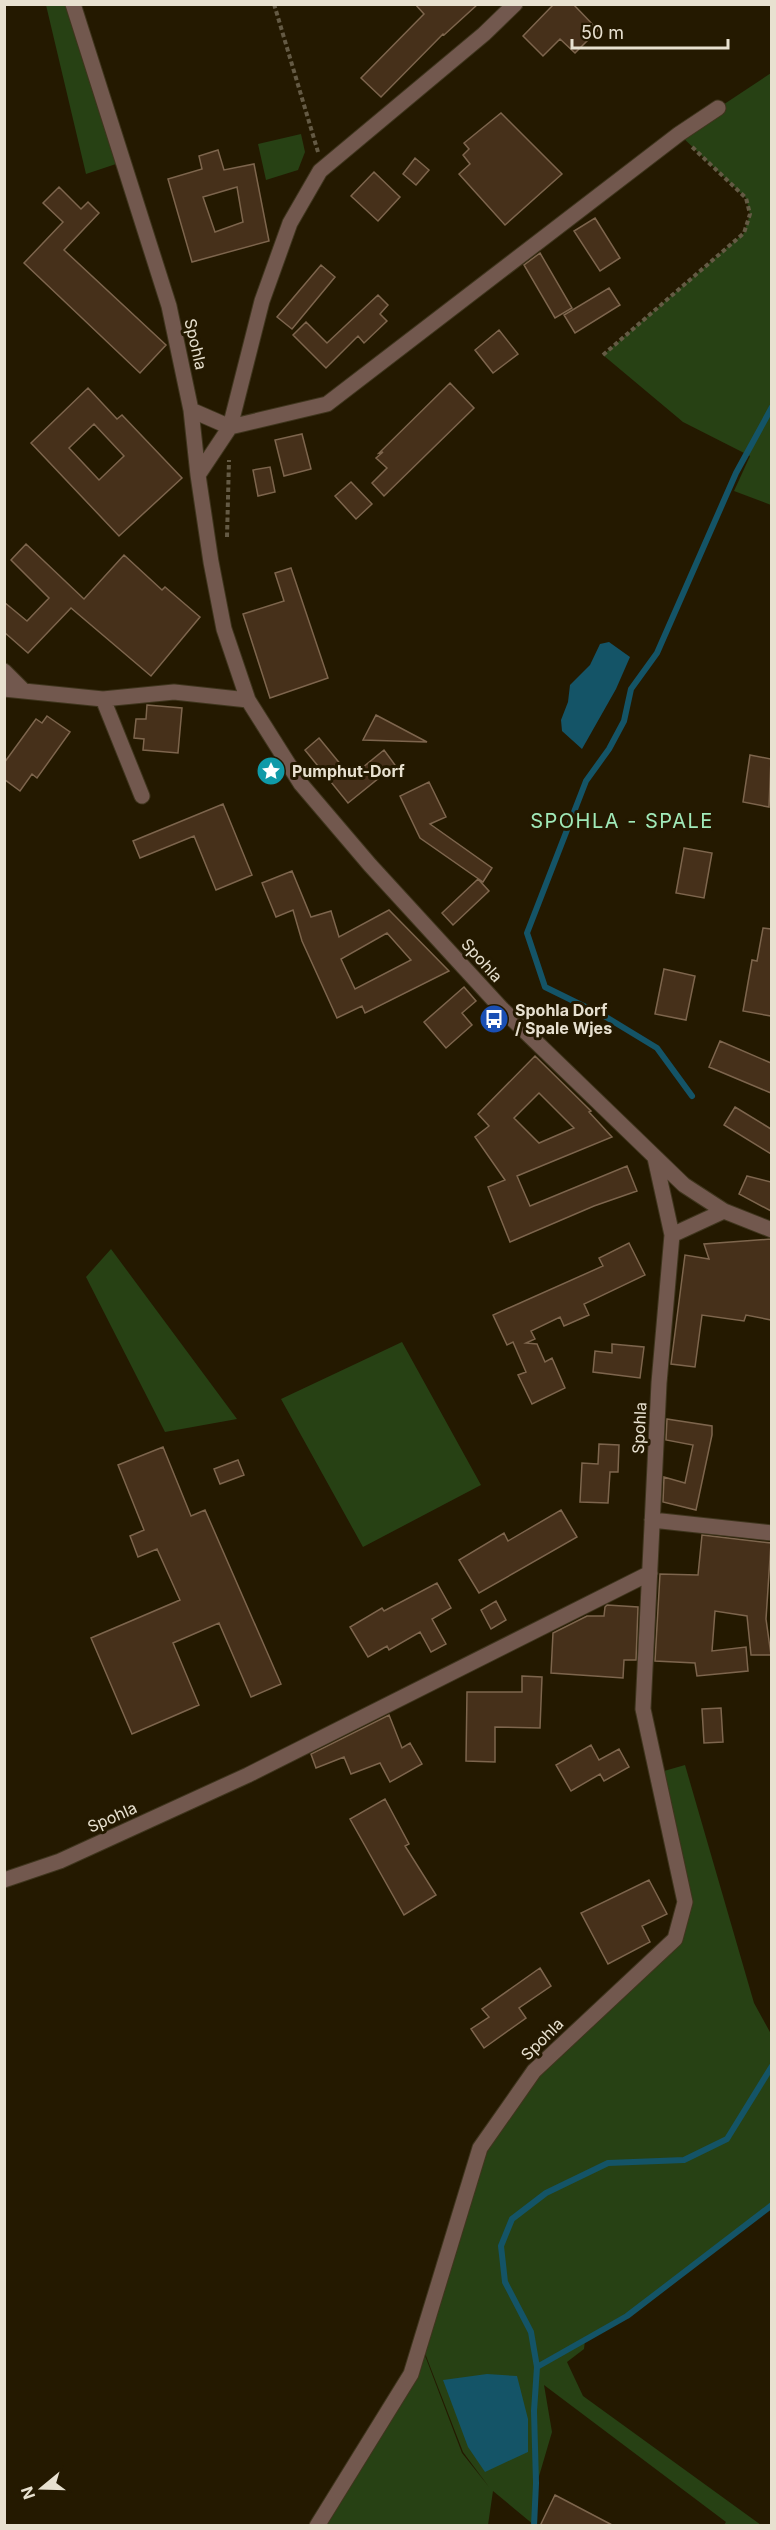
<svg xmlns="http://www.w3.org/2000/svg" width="776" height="2530" viewBox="0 0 776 2530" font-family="Inter,sans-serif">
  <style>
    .green { fill: #274114 }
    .water { fill: #145467 }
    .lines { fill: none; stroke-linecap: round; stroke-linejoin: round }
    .stream { stroke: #145467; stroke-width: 6 }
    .building { fill: #46301a; stroke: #7d654d; stroke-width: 1.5; fill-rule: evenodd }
    .minor-casing { stroke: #3f351d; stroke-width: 17 }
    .path { stroke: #645a44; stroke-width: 4; stroke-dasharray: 4.5 3; stroke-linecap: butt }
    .minor { stroke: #72584e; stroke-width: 15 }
    .labels { text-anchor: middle; stroke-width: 6; stroke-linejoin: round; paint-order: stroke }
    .street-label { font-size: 16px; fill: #e8e1d0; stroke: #241900 }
    .poi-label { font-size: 16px; font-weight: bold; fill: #e8e1d0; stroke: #241900; text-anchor: start }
    .quarter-label { font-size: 20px; letter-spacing: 1.5px; fill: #a1eab9; stroke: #241900 }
  </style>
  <rect width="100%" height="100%" fill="#241900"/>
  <!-- green -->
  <path class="green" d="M46,5h25l51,157 -36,12z
    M771,73v432l-37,-14 16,-35 -67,-34 -80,-67 141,-122 6,-19 -4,-16 -67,-64z
    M301,134l4,18 -7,18 -32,10 -8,-36z
    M111,1249l126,170 -72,13 -79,-155z
    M402,1342l79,143 -118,62 -82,-148z
    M685,1765l69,238 17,31v171l-144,111 -42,24 -1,9 -17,13 16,34 178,129h-37l2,-3 -182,-137 8,47 -15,51 -2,-5 -1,47 -41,-34 -5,34 -170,1 103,-181 41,108 27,34 -26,-35 -42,-109 59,-195 54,-77 141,-132 10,-37 -28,-129z"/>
  <!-- water -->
  <path class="water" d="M609,642l21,15 -14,32 -34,60 -20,-18 -1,-11 7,-18 2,-17 20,-20 10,-21z
    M487,2374l30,2 11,43v33l-43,20 -17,-25 -25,-67z"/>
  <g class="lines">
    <!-- stream -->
    <path class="stream" d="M692,1096l-35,-48 -51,-31 -61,-30 -18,-54 59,-152 23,-32 15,-28 7,-32 26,-36 79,-180 36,-66
      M537,2367l90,-51 145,-111
      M534,2526l2,-43 -2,-72 3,-44 -6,-35 -26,-50 -4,-36 11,-27 34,-26 62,-30 76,-3 43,-21 45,-73"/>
  </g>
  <!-- building -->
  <path class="building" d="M415,4h63l-34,31 -1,-1 -62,63 -20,-19 63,-64z
    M554,4h19l25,26 -23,23 -15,-14 -17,17 -20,-20z
    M501,113l61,61 -57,51 -46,-51 11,-10 -7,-9 6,-6 -5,-6z
    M218,150l6,20 30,-6 15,77 -77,21 -24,-83 34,-10 -3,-13zM237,187l6,35 -28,10 -12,-35z
    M415,158l14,12 -13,15 -13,-11z
    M374,172l26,25 -22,24 -27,-25z
    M59,187l22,22 7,-7 11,11 -35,37 102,95 -26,28 -116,-110 39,-41 -20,-19z
    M595,218l25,40 -20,13 -26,-40z
    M540,253l32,55 -17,10 -31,-53z
    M321,265l14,12 -43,52 -15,-12z
    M609,288l11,17 -45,28 -11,-18z
    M378,295l10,10 -8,9 7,7 -23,22 -6,-7 -32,32 -33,-33 13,-13 21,21z
    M499,330l19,24 -25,19 -18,-23z
    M450,383l24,25 -90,88 -12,-13 15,-15 -11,-10 7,-6 -4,1z
    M88,388l29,31 5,-4 60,63 -63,58 -88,-93zM94,424l30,32 -25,24 -30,-32z
    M302,434l9,35 -27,7 -9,-36z
    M270,467l5,25 -17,4 -5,-26z
    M351,482l21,22 -16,15 -21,-23z
    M26,544l58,55 40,-44 38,35 3,-3 35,30 -49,59 -80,-68 -43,45 -24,-21v-30l23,19 22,-23 -38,-38z
    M291,568l37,110 -58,20 -27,-84 41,-13 -9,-28z
    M147,705l35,3 -4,45 -35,-3 1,-11 -10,-1 2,-19h10z
    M376,715l51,27 -64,-2z
    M47,716l23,16 -33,46 -5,-4 -12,17 -16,-12v-16l32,-44 6,4z
    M319,738l32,39 33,-27 11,15 -47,38 -43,-53z
    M750,755l21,4 -2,48 -26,-5z
    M429,782l17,35 -16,7 62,44 -9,14 -63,-44 -20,-42z
    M223,804l29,71 -36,15 -22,-54 -54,22 -7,-17z
    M684,848l28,5 -8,45 -28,-5z
    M292,871l19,46 20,-6 8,26 50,-27 60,61 -84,42 -3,-7 -25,12 -35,-77 -9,-31 -17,7 -14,-34zM387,933l24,27 -56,29 -14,-30z
    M478,879l11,12 -36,34 -11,-12z
    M763,928l8,1v87l-28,-5 9,-51 5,1z
    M664,969l31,7 -9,44 -31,-6z
    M464,987l12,14 -14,12 10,12 -26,23 -22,-26z
    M720,1041l51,22v30l-62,-26z
    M535,1056l56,55 -2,1 23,25 -95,39 13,30 97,-40 10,25 -43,15 -84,36 -22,-55 17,-7 -30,-43 14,-11 -11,-12zM539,1093l35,35 -35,15 -25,-25z
    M735,1107l36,22v25l-47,-29z
    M747,1176l24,6v29l-32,-17z
    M771,1239v81l-25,-5 -2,6 -42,-6 -7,52 -24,-3 14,-109 24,4 -5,-15z
    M629,1243l16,32 -61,29 5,11 -25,11 -4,-9 -29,14 4,8 -9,4 11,1 8,18 7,-4 13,30 -33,16 -14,-29 8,-3 -13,-30 -6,3 -14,-30 110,-49 -4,-8z
    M612,1344l32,3 -4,31 -47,-6 2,-21 17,2z
    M667,1419l45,7v9l-16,75 -33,-8 1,-25 21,6 8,-38 -27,-5z
    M599,1444l20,1 -1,27h-8l-2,31 -28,-1 2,-39 16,1z
    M163,1447l28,69 14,-6 76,174 -30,13 -32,-74 -46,20 26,62 -67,29 -41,-96 89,-38 -23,-51 -19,8 -8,-21 14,-6 -26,-65z
    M238,1460l6,15 -24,9 -6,-15z
    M561,1510l16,27 -98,56 -20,-33 45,-27 4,8z
    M702,1535l69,8 -5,76 5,36h-20l-4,-39 -32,-5 -3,40 34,-4 2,24 -51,5 -2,-13 -40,-2 5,-87 38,1z
    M437,1583l14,25 -19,11 14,25 -15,8 -11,-20 -31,18 -2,-4 -19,11 -18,-30 32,-19 2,3z
    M496,1601l10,19 -15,9 -10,-19z
    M607,1605l31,2 -2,53h-12l-1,18 -72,-5 2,-40 34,-17h17l1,-9z
    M522,1676l20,1 -2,51 -45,-1v35l-29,-1 1,-69h55z
    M721,1708l2,34 -19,1 -2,-34z
    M389,1715l13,33 8,-5 12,21 -32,18 -10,-19 -29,11 -7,-17 -28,11 -5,-14z
    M591,1745l8,15 20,-11 10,18 -25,14 -4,-7 -29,17 -15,-26z
    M385,1799l24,45 -4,2 31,49 -32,20 -54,-96z
    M649,1880l18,34 -25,12 8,16 -42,22 -27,-51z
    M540,1968l11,18 -32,22 7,10 -42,30 -13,-19 18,-12 -7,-8z
    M555,2495l59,31h-74z"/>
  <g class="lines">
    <!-- minor casing -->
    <g class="minor-casing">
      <path id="minor" d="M73,4l96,302 22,104 7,65 13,87 13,67 24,71 53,84 69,81 132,144 182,176 40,26 48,19
        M191,410l39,17 97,-23 352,-270 39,-26
        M198,475l32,-48 32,-126 28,-78 30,-52 164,-137 31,-30
        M4,671l20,20
        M4,689l99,10 71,-7 74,8
        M103,699l39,97
        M672,1235l52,-24
        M652,1520l120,13
        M4,1880l56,-19 188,-86 402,-202
        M317,2526l94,-152 69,-226 54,-77 141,-132 10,-37 -42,-193 16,-326 13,-148 -17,-77"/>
    </g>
    <!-- path -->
    <path class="path" d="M274,4l44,148
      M603,355l141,-122 6,-19 -4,-16 -56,-53
      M227,537l2,-77"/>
    <!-- minor -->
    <use href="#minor" class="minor"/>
  </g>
  <!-- icons -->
  <defs>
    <g id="sight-disc" transform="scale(1.5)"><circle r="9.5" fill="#0f9aa8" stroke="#241900"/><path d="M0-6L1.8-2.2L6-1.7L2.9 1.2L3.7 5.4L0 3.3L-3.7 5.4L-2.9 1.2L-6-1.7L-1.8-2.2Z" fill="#fff"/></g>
    <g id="bus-disc" transform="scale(1.5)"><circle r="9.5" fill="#1a4fb4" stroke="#241900"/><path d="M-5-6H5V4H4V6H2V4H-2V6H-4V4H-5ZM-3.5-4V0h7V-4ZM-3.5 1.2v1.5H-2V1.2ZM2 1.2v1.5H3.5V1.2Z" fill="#fff"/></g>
  </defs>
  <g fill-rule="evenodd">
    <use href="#sight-disc" x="271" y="771"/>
    <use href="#bus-disc" x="494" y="1019"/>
  </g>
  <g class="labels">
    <!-- street labels -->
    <g class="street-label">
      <text transform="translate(196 344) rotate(77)" y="6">Spohla</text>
      <text transform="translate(482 960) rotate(48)" y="6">Spohla</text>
      <text transform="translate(639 1428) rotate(-87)" y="6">Spohla</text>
      <text transform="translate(112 1817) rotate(-24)" y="6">Spohla</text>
      <text transform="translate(542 2039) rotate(-45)" y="6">Spohla</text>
    </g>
    <!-- poi labels -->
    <g class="poi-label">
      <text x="292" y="777">Pumphut-Dorf</text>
      <text x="515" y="1016">Spohla Dorf<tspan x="515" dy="18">/ Spale Wjes</tspan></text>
    </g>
    <!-- quarter labels -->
    <g class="quarter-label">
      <text x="622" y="828">SPOHLA - SPALE</text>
    </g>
  </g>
  <!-- border -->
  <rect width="776" height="2530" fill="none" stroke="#e8e1d0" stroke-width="12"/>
  <!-- north arrow -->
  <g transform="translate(42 2488) rotate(251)" stroke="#241900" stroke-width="4.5" paint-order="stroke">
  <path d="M0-4.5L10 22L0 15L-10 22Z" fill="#e8e1d0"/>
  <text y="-9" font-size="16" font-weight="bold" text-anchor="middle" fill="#e8e1d0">N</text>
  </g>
  <!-- scale -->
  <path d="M572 39v9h156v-9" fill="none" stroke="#e8e1d0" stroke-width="3"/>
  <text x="581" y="39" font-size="18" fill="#e8e1d0" stroke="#241900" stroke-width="4.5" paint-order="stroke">50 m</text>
</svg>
